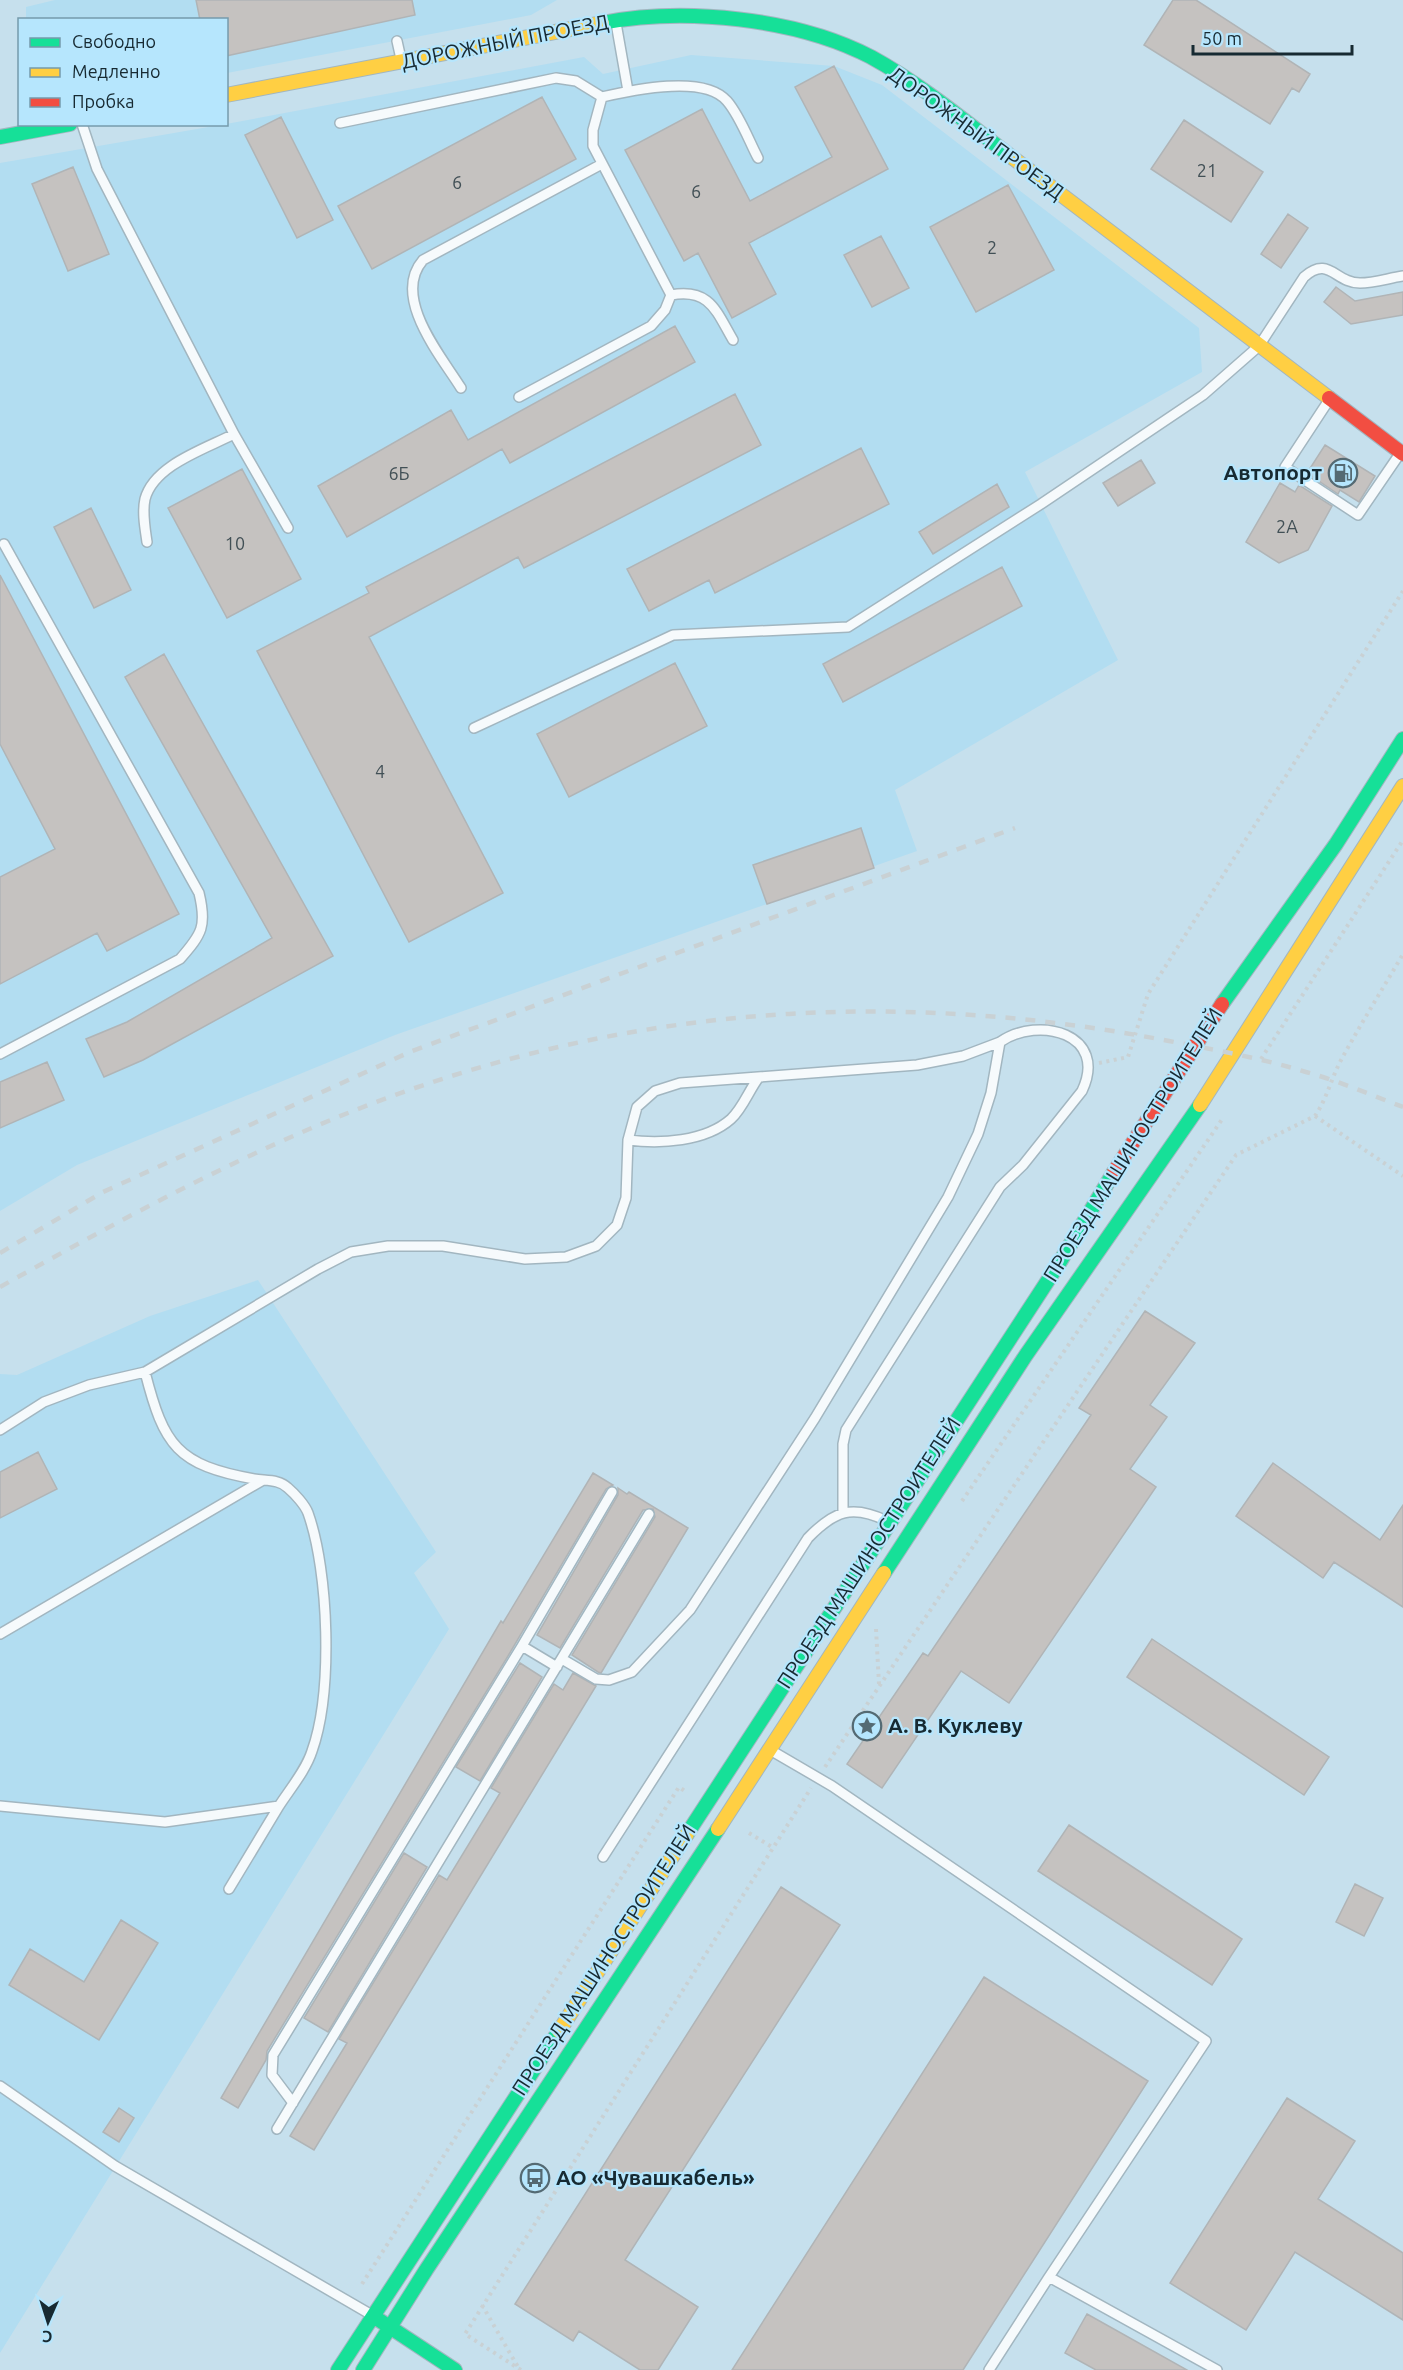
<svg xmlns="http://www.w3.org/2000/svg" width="1403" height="2370" viewBox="0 0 1403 2370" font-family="Ubuntu,sans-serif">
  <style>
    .built { fill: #b2ddf1 }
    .building { fill: #c5c2c0; stroke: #b0b4b6; stroke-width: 1.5 }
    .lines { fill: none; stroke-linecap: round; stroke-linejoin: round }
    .lane-casing { stroke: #a2b6c0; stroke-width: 12 }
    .fast-casing { stroke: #a2b6c0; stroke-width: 16 }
    .slow-casing { stroke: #a2b6c0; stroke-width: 16 }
    .jam-casing { stroke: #a2b6c0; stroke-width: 16 }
    .path { stroke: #c9d1d4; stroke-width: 4; stroke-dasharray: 3 4.5; stroke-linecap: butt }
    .lane { stroke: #f6fafc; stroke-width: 9 }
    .fast { stroke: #16e098; stroke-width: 14 }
    .slow { stroke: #ffcf43; stroke-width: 14 }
    .jam { stroke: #f24e42; stroke-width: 14 }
    .rail { stroke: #c9d1d4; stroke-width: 4.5; stroke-dasharray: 10 10; stroke-linecap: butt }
    .labels { text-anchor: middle; stroke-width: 4.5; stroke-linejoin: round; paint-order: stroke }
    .number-label { font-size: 18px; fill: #425056 }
    .street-label { font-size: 21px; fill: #172a32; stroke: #b6e6fd }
    .poi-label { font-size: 21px; font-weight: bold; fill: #172a32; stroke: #b6e6fd; text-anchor: start }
  </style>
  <rect width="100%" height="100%" fill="#c6e0ed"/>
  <!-- built -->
  <path class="built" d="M55,0h502l-26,15 -304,58 -1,-53 -200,-1v-12z
    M691,55l143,11 48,19 317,243 3,44 -177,100 93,188 -223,130 22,61 -522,184 -318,130 -77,46v-1048l226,-39 358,-67 19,17z
    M258,1280l178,272 -22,21 35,56 -449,724v-979l17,1 133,-59z"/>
  <!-- building -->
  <path class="building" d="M196,0h216l3,15 -189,41v-36h-26z
    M1173,0h23l114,74 -11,18 -7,-4 -22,36 -126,-79z
    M834,66l54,103 -139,74 27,51 -44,24 -34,-65 -14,8 -59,-111 77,-41 48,92 82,-44 -37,-70z
    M542,97l34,62 -204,110 -34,-63z
    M281,117l52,103 -36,18 -52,-103z
    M1184,120l79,52 -32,50 -80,-53z
    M73,167l36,87 -41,17 -36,-87z
    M1008,185l46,85 -78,42 -46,-85z
    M1288,214l20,14 -27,40 -20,-14z
    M881,236l28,52 -37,19 -28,-52z
    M1336,287l19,14 48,-9v23l-52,9 -27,-22z
    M675,326l20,36 -185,101 -8,-14 -155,88 -29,-51 133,-76 17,30z
    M735,394l26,51 -237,123 -6,-11 -149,80 134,256 -94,49 -152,-291 112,-58 -3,-6z
    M1325,445l50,31 -16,26 -19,-12 -2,4 -31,-21z
    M861,448l28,56 -174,89 -6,-13 -60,31 -22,-42z
    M1141,460l14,23 -37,23 -15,-23z
    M242,469l59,110 -74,39 -59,-110z
    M1280,483l15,9 4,-7 33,21 -24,44 -29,13 -33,-21z
    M997,484l12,23 -76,47 -14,-22z
    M91,508l40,82 -37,18 -40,-81z
    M1002,567l20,39 -179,96 -20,-38z
    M0,575l179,339 -72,37 -10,-18 -97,51v-107l55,-28 -55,-105z
    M164,654l169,302 -190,104 -39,17 -18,-38 41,-17 145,-84 -147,-261z
    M675,663l32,63 -138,71 -32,-63z
    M861,828l13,40 -107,36 -14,-39z
    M47,1062l17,38 -64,28v-46z
    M1145,1311l50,32 -45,62 17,12 -37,52 26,18 -147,216 -48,-32 -79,117 -35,-24 76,-111 5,3 163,-241 -12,-7z
    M38,1452l19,37 -57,29v-46z
    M1273,1463l107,77 23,-35v102l-69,-45 -11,16 -87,-62z
    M593,1473l20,12 -7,4 -98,167 -241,395 -1,9 -28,48 -17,-10 280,-477 2,2z
    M618,1488l9,6 2,-2 59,36 -87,145 -3,-1 -26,-17 83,-138 -2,-8 -10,1 -83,138 -23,-13 81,-140z
    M1152,1639l177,118 -25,38 -177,-118z
    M520,1663l22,14 -62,104 -24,-14z
    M573,1673l23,13 -282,464 -24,-14 57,-93 -8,-4 100,-164 8,5 53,-87 -9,-5 63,-104 9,6z
    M1069,1825l173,114 -30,46 -174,-114z
    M404,1853l23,14 -99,165 -24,-14z
    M1355,1884l28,14 -19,38 -28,-14z
    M781,1887l59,38 -215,335 73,47 -40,63h-18l-61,-39 -6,10 -58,-37z
    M121,1920l37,23 -59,97 -90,-55 21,-36 54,33z
    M984,1977l164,104 -185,289h-231z
    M1287,2098l68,43 -37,58 85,54v67l-108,-68 -49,78 -76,-47z
    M119,2108l15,10 -15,24 -16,-10z
    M1087,2314l100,56h-91l-31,-17z"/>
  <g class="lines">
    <!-- lane casing -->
    <g class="lane-casing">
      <path id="lane" d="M616,23l12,68
        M397,41l4,18
        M340,123l216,-45 20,3 26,16c30,-7 102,-23 125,4 13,15 22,40 31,57
        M82,124l15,45 137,265 54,94
        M671,295c39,-7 45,16 62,45
        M461,388c-20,-32 -70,-91 -38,-128l177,-95
        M519,397l132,-71 14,-16 6,-15 -78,-149v-16l9,-33
        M1329,400l-44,67 73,48 41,-60
        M147,542c-2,-14 -5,-29 -2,-43 9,-34 60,-50 89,-65
        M474,728l199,-93 175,-8 193,-123 162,-109 56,-49 45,-69c25,-22 31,6 56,6 14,0 29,-5 43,-7
        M0,1054l180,-95c22,-25 27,-33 19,-66l-195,-349
        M628,1140c32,4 77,2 103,-21 12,-11 18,-29 28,-42
        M0,1430l44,-28 45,-17 56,-13 173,-103 33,-17 37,-6h55l82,13 41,-2 30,-11 21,-21 9,-27 2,-58 9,-33 18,-16 25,-8 237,-18 46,-9 37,-14
        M0,1634l263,-154
        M522,1646l35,21
        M562,1659l34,20 13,1 23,-8 58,-62 125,-192 133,-221 30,-63 13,-41 9,-51c39,-27 109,-8 82,49l-59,74 -23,22 -154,243 -3,14v69
        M772,1751l60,35 374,255 -157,236 168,93
        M0,1806l165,16 114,-16c11,-17 27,-36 33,-55 21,-59 17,-179 -4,-238 -3,-8 -13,-19 -20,-25 -9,-9 -22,-7 -34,-9 -77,-14 -90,-33 -109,-107
        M603,1857l205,-319c26,-27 44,-34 79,-17
        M229,1889l50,-83
        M0,2086l115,80 255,148
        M293,2103l-21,-28 1,-20 249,-409 90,-154
        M277,2129l372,-615
        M989,2370l60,-93"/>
    </g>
    <!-- fast casing -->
    <g class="fast-casing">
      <path id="fast" d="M602,23c82,-16 194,-5 269,34 51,28 96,66 142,101
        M0,137l70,-13
        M1222,1004l114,-160 67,-105
        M884,1573l142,-218 174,-250
        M687,1834l371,-569 56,-93
        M376,2318l79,52
        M338,2370l221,-339
        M363,2370l63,-100 292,-441"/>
    </g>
    <!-- slow casing -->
    <g class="slow-casing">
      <path id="slow" d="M226,95l376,-72
        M1013,158l316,240
        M1200,1105l203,-319
        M718,1829l166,-256
        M559,2031l128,-197"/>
    </g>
    <!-- jam casing -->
    <g class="jam-casing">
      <path id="jam" d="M1329,398l74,56
        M1114,1172l108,-168"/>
    </g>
    <!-- path -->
    <path class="path" d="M1261,1059l142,-219
      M1099,1063l29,-6 20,-63 255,-403
      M1315,1116l88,60
      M962,1501l261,-383
      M876,1629l3,55
      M825,1767l411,-612 79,-39c11,-16 16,-36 25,-54 20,-37 42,-72 63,-108
      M749,1833l23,14
      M362,2284l317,-497 7,5
      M482,2305l36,62
      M521,2370l-56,-36 346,-546"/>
    <!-- lane -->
    <use href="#lane" class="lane"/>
    <!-- fast -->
    <use href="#fast" class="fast"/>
    <!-- slow -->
    <use href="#slow" class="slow"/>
    <!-- jam -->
    <use href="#jam" class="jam"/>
    <!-- rail -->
    <path class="rail" d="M0,1253l103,-61 309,-141 603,-223
      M0,1287c133,-74 268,-148 412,-198 249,-86 500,-98 757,-48 46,9 92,17 137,31 33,9 65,23 97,35"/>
  </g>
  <!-- icons -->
  <defs>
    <g id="fuel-ring" transform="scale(1.5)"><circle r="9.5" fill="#b6e6fd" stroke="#546a73" stroke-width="1.5"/><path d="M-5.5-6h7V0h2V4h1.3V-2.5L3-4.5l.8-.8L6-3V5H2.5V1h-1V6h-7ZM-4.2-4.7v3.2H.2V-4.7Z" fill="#546a73"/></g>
    <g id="sight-ring" transform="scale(1.5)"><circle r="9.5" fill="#b6e6fd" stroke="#546a73" stroke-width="1.5"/><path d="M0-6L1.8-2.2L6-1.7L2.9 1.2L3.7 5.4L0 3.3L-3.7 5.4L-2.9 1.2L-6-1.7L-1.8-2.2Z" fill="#546a73"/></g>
    <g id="bus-ring" transform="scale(1.5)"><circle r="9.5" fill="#b6e6fd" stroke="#546a73" stroke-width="1.5"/><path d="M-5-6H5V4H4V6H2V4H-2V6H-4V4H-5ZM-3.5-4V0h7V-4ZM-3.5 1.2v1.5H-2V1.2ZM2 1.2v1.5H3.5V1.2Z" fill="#546a73"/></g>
  </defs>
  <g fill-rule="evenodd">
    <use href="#fuel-ring" x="1343" y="473"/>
    <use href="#sight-ring" x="867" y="1726"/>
    <use href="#bus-ring" x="535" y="2178"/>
  </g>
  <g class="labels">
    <!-- number labels -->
    <g class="number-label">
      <text x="1207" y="177">21</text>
      <text x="457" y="189">6</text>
      <text x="696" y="198">6</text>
      <text x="992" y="254">2</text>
      <text x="399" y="480">6Б</text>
      <text x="1287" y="533">2А</text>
      <text x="235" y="550">10</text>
      <text x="380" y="778">4</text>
    </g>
    <!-- street labels -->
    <g class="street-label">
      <text transform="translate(505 42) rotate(-11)" y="7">ДОРОЖНЫЙ ПРОЕЗД</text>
      <text transform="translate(976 133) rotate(36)" y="7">ДОРОЖНЫЙ ПРОЕЗД</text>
      <text transform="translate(1133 1145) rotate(-58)" y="7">ПРОЕЗД МАШИНОСТРОИТЕЛЕЙ</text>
      <text transform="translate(869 1553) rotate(-57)" y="7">ПРОЕЗД МАШИНОСТРОИТЕЛЕЙ</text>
      <text transform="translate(604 1960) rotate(-57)" y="7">ПРОЕЗД МАШИНОСТРОИТЕЛЕЙ</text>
    </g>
    <!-- poi labels -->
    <g class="poi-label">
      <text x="1322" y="480" text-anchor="end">Автопорт</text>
      <text x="888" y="1733">А. В. Куклеву</text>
      <text x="556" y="2185">АО «Чувашкабель»</text>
    </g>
  </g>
  <!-- legend -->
  <rect x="18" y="18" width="210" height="108" fill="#b6e6fd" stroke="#769bac" stroke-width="1.5"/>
  <rect x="30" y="38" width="30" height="9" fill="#16e098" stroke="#769bac" stroke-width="1.5"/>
  <text x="72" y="48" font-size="18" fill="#172a32">Свободно</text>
  <rect x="30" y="68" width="30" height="9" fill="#ffcf43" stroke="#769bac" stroke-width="1.5"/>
  <text x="72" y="78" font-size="18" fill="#172a32">Медленно</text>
  <rect x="30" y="98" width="30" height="9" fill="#f24e42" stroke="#769bac" stroke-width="1.5"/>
  <text x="72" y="108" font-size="18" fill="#172a32">Пробка</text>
  <!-- north arrow -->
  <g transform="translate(48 2322) rotate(183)" stroke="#b6e6fd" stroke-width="4.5" paint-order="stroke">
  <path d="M0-4.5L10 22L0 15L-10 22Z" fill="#172a32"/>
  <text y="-9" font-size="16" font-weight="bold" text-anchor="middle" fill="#172a32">С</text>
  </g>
  <!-- scale -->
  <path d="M1193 45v9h159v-9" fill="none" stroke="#172a32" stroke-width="3"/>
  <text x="1202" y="45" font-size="18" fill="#172a32" stroke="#b6e6fd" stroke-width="4.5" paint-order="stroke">50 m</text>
</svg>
